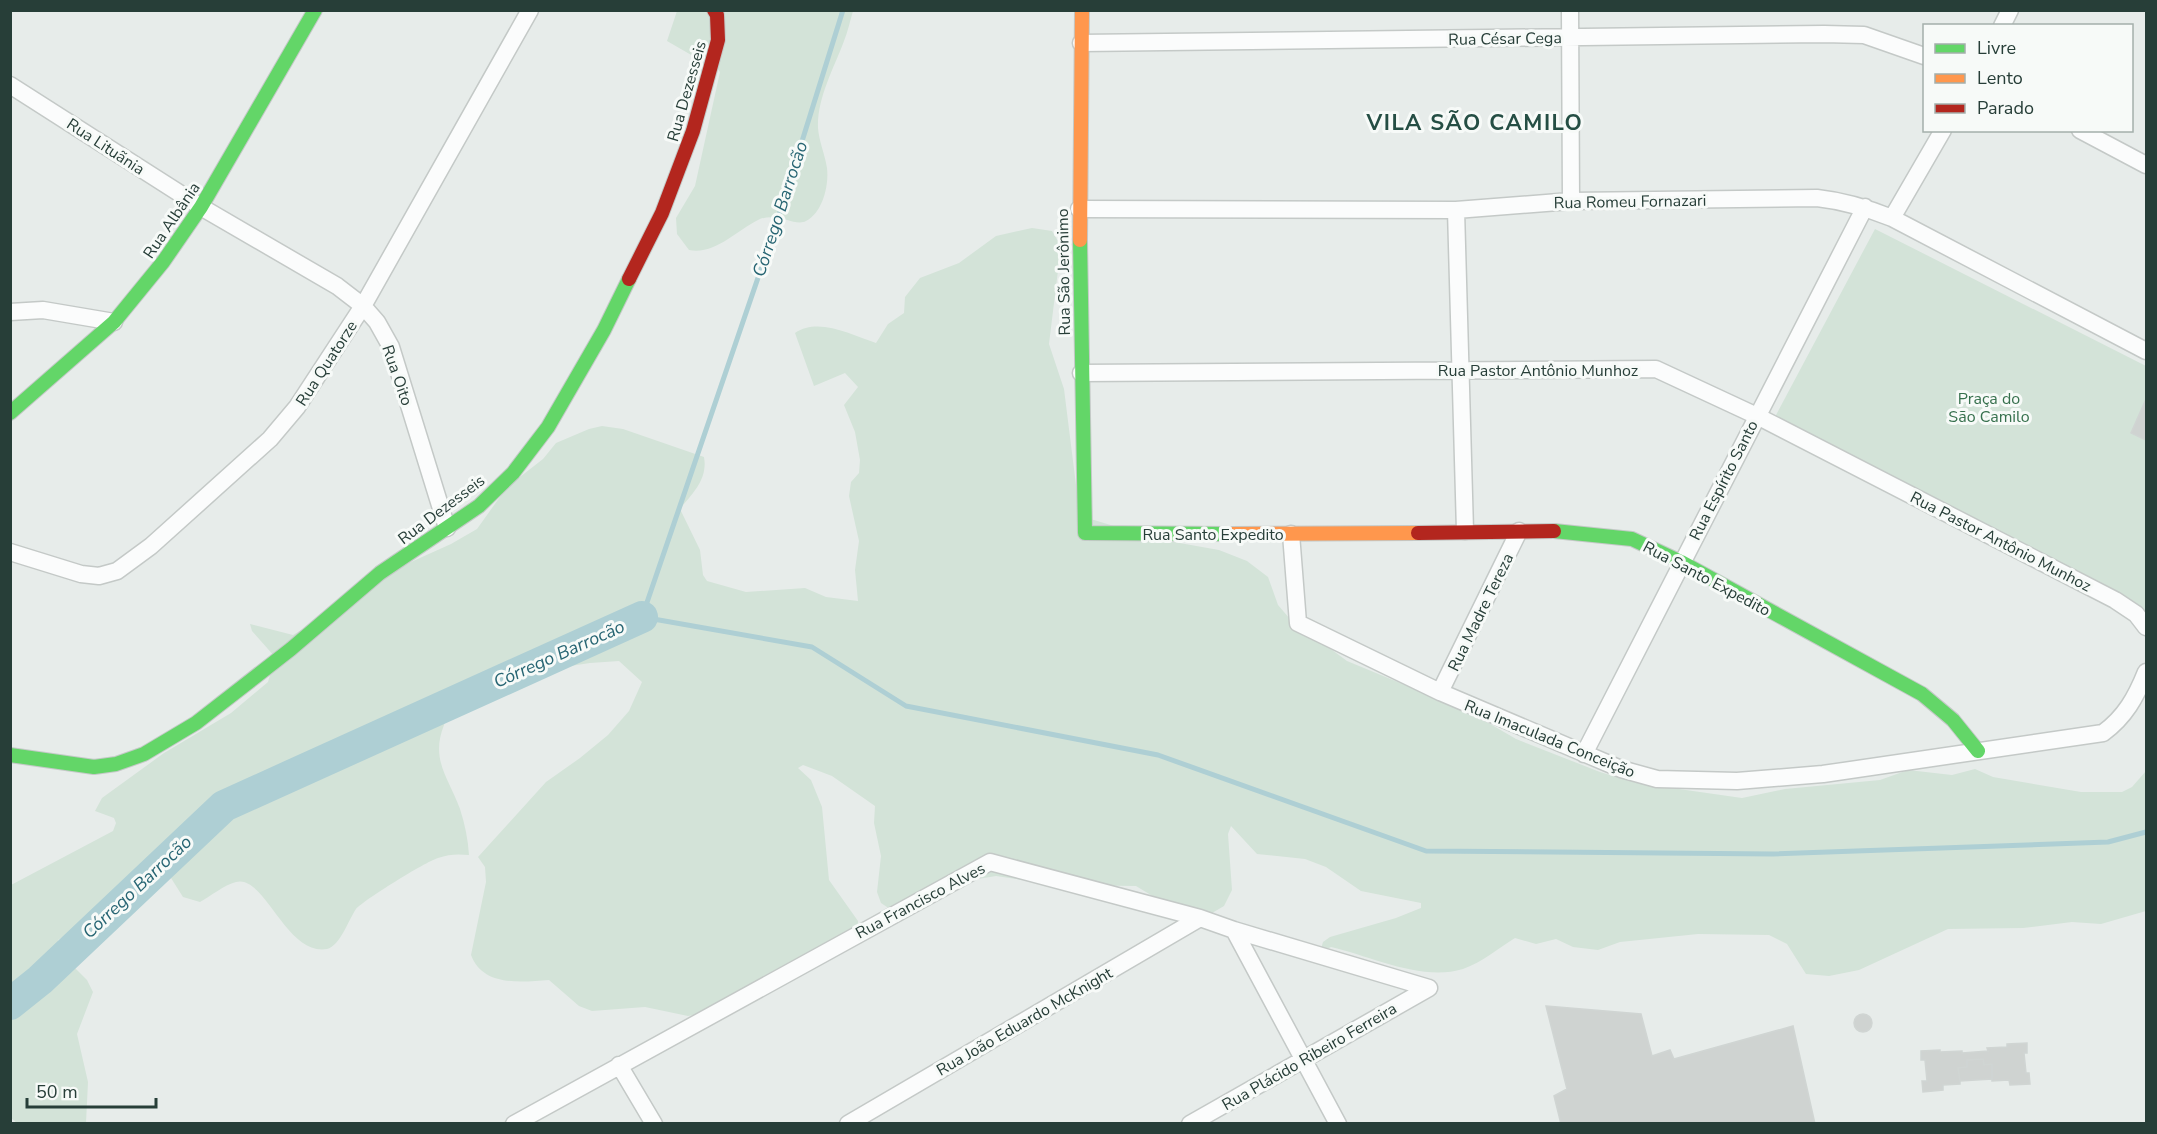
<svg xmlns="http://www.w3.org/2000/svg" width="2157" height="1134" viewBox="0 0 2157 1134" font-family="'Nunito Sans',sans-serif">
  <style>
    .green { fill: #d3e3d8 }
    .lines { fill: none; stroke-linecap: round; stroke-linejoin: round }
    .stream { stroke: #aecfd4; stroke-width: 5 }
    .river { stroke: #aecfd4; stroke-width: 32 }
    .building { fill: #cfd3d1; stroke: #d0d5d3; stroke-width: 1.5 }
    .street-casing { stroke: #c4c9c7; stroke-width: 19 }
    .fast-casing { stroke: #c4c9c7; stroke-width: 16 }
    .slow-casing { stroke: #c4c9c7; stroke-width: 16 }
    .jam-casing { stroke: #c4c9c7; stroke-width: 16 }
    .street { stroke: #fbfcfc; stroke-width: 16 }
    .fast { stroke: #63d668; stroke-width: 14 }
    .slow { stroke: #ff974d; stroke-width: 14 }
    .jam { stroke: #b3261e; stroke-width: 14 }
    .labels { text-anchor: middle; stroke-width: 6; stroke-linejoin: round; paint-order: stroke }
    .street-label { font-size: 16px; fill: #273e38; stroke: #f7faf8 }
    .park-label { font-size: 16px; fill: #36704d; stroke: #f7faf8 }
    .water-label { font-size: 18px; font-style: italic; fill: #276573; stroke: #f7faf8 }
    .district-label { font-size: 22px; font-weight: bold; letter-spacing: 1.5px; fill: #254e44; stroke: #f7faf8 }
  </style>
  <rect width="100%" height="100%" fill="#e7ecea"/>
  <!-- green -->
  <path class="green" d="M677,11h176c-3,10 -5,20 -9,30 -10,27 -27,57 -26,87 1,13 7,27 9,40 2,17 -4,44 -21,53 -11,6 -30,-10 -48,-1 -22,11 -43,35 -69,30l-12,-16 -1,-16 19,-32 25,-114 -8,-10 -19,-6 -26,-15z
    M1032,228l20,3 9,15 -12,98 15,45 14,112 6,16 73,22 62,11 28,11 21,16 10,28 12,14 57,42 58,24 32,8 79,46 84,33 37,11 105,15 43,-9 95,-9 28,-10 44,5 23,-6 18,8 88,15h41l10,-5 14,-16v140l-45,13 -29,-2 -49,6 -75,1 -89,41 -30,6 -23,-2 -19,-30 -18,-9 -71,-1 -78,8 -22,8 -25,-3 -17,-8 -20,5 -21,-6c-18,11 -32,24 -52,31 -41,13 -92,-13 -132,-22l-11,5 3,-10 7,-5 66,-19 25,-10v-5l-60,-12 -35,-24 -21,-8 -48,-5 -26,-28 -3,8 4,56 -8,16 -12,7 -16,1 -22,-5 -38,-23 -80,-1 -60,-9 -30,5 -76,28 -9,-6 -4,-11 4,-36 -7,-33 1,-17 -43,-30 -29,-11 -5,3 13,12 11,27 7,73 29,41v18l-117,68 -53,9 -43,-9 -53,4 -13,-5 -30,-26c-28,2 -66,7 -78,-25l15,-73 -1,-15 -7,-10 68,-75 34,-24 28,-23 21,-24 13,-29 -23,-21 -29,2 -33,5 -58,3 -28,9c-9,14 -21,29 -27,45 -14,35 5,53 16,84 5,15 8,31 9,46 -11,-1 -20,-1 -31,3 -13,4 -74,42 -82,51 -7,10 -16,37 -29,40 -41,7 -62,-75 -91,-67 -12,3 -25,14 -36,20l-17,-5 -12,-19 23,-35 -2,-5 -59,56 -75,46 6,17 23,23 6,12 -16,42 11,48 -2,41h-69l-6,-5v-233l102,-54 3,-8 -2,-5 -19,-7 7,-13 62,-45 67,-40 37,-31 7,-25 -23,-26 -2,-7 43,11 118,-73 40,-18 26,-15 30,-42 36,-28 13,-16 33,-14 13,-3 21,3 81,28c4,22 -11,36 -24,52l20,41 3,25 4,6 39,11 59,-4 21,9 32,4 -3,-31 4,-29 -10,-45 2,-14 8,-9 1,-13 -5,-28 -11,-27 14,-18 -13,-14 -31,13 -19,-53c24,-16 56,2 81,10l12,-19 16,-11 1,-16 15,-19 39,-15 37,-27z
    M1875,229l271,137v249l-371,-198z"/>
  <g class="lines">
    <!-- stream -->
    <path class="stream" d="M843,10l-69,221 -132,386 170,30 94,59 252,49 268,96 347,3 335,-12 38,-10"/>
    <!-- river -->
    <path class="river" d="M10,1004l30,-24 184,-174 418,-189"/>
  </g>
  <!-- building -->
  <path class="building" d="M2146,399v41l-15,-7z
    M1546,1006l95,8 11,42 18,-6 4,9 119,-33 22,98h-254l-7,-28 13,-7z
    M1854 1023a9 9 0 1 1 18 0a9 9 0 1 1-18 0Z
    M2027,1043v10h-3l2,20h3l1,11 -20,1 -1,-5 -17,1v-2l-32,2v3l-17,1v5l-20,2 -1,-11h5l-2,-21h-4v-9l19,-1v2l22,-1v2l26,-2 -1,-3 20,-1v-3z
    M1983,1059l1,6 8,-1v15l-32,2 -2,-13 9,-1v-7z"/>
  <g class="lines">
    <!-- street casing -->
    <g class="street-casing">
      <path id="street" d="M1570,10l1,191
        M2002,26l8,-16
        M1081,43l743,-9 40,1 60,21
        M10,85l191,122 136,79 26,20 14,16 14,25 56,181
        M2080,130l66,35
        M1079,209l377,1 115,-9 246,-3c27,3 50,10 75,20l254,133
        M1456,210l9,321
        M1892,218l51,-88
        M10,312l33,-2 71,12
        M1081,373l575,-4 101,47 358,184 21,14 10,13
        M1291,534l7,89 142,69 181,77 36,10 80,2 86,-7 280,-41c22,-16 33,-36 43,-61
        M10,552l71,22 18,2 18,-5 34,-25 119,-107 27,-32 66,-101 167,-296
        M1440,692l79,-161
        M1584,754l281,-547
        M1234,930l104,194
        M619,1065l35,59
        M514,1124l476,-262 210,56 34,12 195,58
        M848,1124l352,-206
        M1190,1124l239,-136"/>
    </g>
    <!-- fast casing -->
    <g class="fast-casing">
      <path id="fast" d="M1080,240l5,293 146,1
        M10,413l104,-91 49,-60 38,-55 114,-197
        M1554,531l78,8 49,23 241,132 31,26 25,31
        M10,755l84,12 22,-3 28,-10 52,-31 95,-74 89,-76 99,-67 34,-33 35,-46 56,-97 25,-51"/>
    </g>
    <!-- slow casing -->
    <g class="slow-casing">
      <path id="slow" d="M1080,240l2,-230
        M1231,534l187,-1"/>
    </g>
    <!-- jam casing -->
    <g class="jam-casing">
      <path id="jam" d="M629,279l33,-66 31,-82 25,-91 -1,-25 -3,-5
        M1418,533l136,-2"/>
    </g>
    <!-- street -->
    <use href="#street" class="street"/>
    <!-- fast -->
    <use href="#fast" class="fast"/>
    <!-- slow -->
    <use href="#slow" class="slow"/>
    <!-- jam -->
    <use href="#jam" class="jam"/>
  </g>
  <g class="labels">
    <!-- street labels -->
    <g class="street-label">
      <text transform="translate(1505 38) rotate(-1)" y="6">Rua César Cega</text>
      <text transform="translate(686 91) rotate(-74)" y="6">Rua Dezesseis</text>
      <text transform="translate(106 146) rotate(33)" y="6">Rua Lituãnia</text>
      <text transform="translate(1630 201) rotate(-1)" y="6">Rua Romeu Fornazari</text>
      <text transform="translate(171 220) rotate(-56)" y="6">Rua Albânia</text>
      <text transform="translate(1063 272) rotate(-91)" y="6">Rua São Jerônimo</text>
      <text transform="translate(326 363) rotate(-57)" y="6">Rua Quatorze</text>
      <text x="1538" y="376">Rua Pastor Antônio Munhoz</text>
      <text transform="translate(398 375) rotate(71)" y="6">Rua Oito</text>
      <text transform="translate(1723 480) rotate(-63)" y="6">Rua Espírito Santo</text>
      <text transform="translate(441 509) rotate(-37)" y="6">Rua Dezesseis</text>
      <text x="1213" y="540">Rua Santo Expedito</text>
      <text transform="translate(2001 541) rotate(27)" y="6">Rua Pastor Antônio Munhoz</text>
      <text transform="translate(1707 578) rotate(28)" y="6">Rua Santo Expedito</text>
      <text transform="translate(1480 612) rotate(-64)" y="6">Rua Madre Tereza</text>
      <text transform="translate(1550 738) rotate(22)" y="6">Rua Imaculada Conceição</text>
      <text transform="translate(920 900) rotate(-28)" y="6">Rua Francisco Alves</text>
      <text transform="translate(1024 1021) rotate(-30)" y="6">Rua João Eduardo McKnight</text>
      <text transform="translate(1309 1056) rotate(-30)" y="6">Rua Plácido Ribeiro Ferreira</text>
    </g>
    <!-- park labels -->
    <g class="park-label">
      <text x="1989" y="404">Praça do<tspan x="1989" dy="18">São Camilo</tspan></text>
    </g>
    <!-- water labels -->
    <g class="water-label">
      <text transform="translate(780 209) rotate(-72)" y="6">Córrego Barrocão</text>
      <text transform="translate(559 654) rotate(-24)" y="6">Córrego Barrocão</text>
      <text transform="translate(137 887) rotate(-43)" y="6">Córrego Barrocão</text>
    </g>
    <!-- district labels -->
    <g class="district-label">
      <text x="1475" y="130">VILA SÃO CAMILO</text>
    </g>
  </g>
  <!-- border -->
  <rect width="2157" height="1134" fill="none" stroke="#273e38" stroke-width="24"/>
  <!-- legend -->
  <rect x="1923" y="24" width="210" height="108" fill="#f7faf8" stroke="#a4afab" stroke-width="1.5"/>
  <rect x="1935" y="44" width="30" height="9" fill="#63d668" stroke="#a4afab" stroke-width="1.5"/>
  <text x="1977" y="54" font-size="18" fill="#273e38">Livre</text>
  <rect x="1935" y="74" width="30" height="9" fill="#ff974d" stroke="#a4afab" stroke-width="1.5"/>
  <text x="1977" y="84" font-size="18" fill="#273e38">Lento</text>
  <rect x="1935" y="104" width="30" height="9" fill="#b3261e" stroke="#a4afab" stroke-width="1.5"/>
  <text x="1977" y="114" font-size="18" fill="#273e38">Parado</text>
  <!-- scale -->
  <path d="M27 1098v9h129v-9" fill="none" stroke="#273e38" stroke-width="3"/>
  <text x="36" y="1098" font-size="18" fill="#273e38" stroke="#f7faf8" stroke-width="4.5" paint-order="stroke">50 m</text>
</svg>
